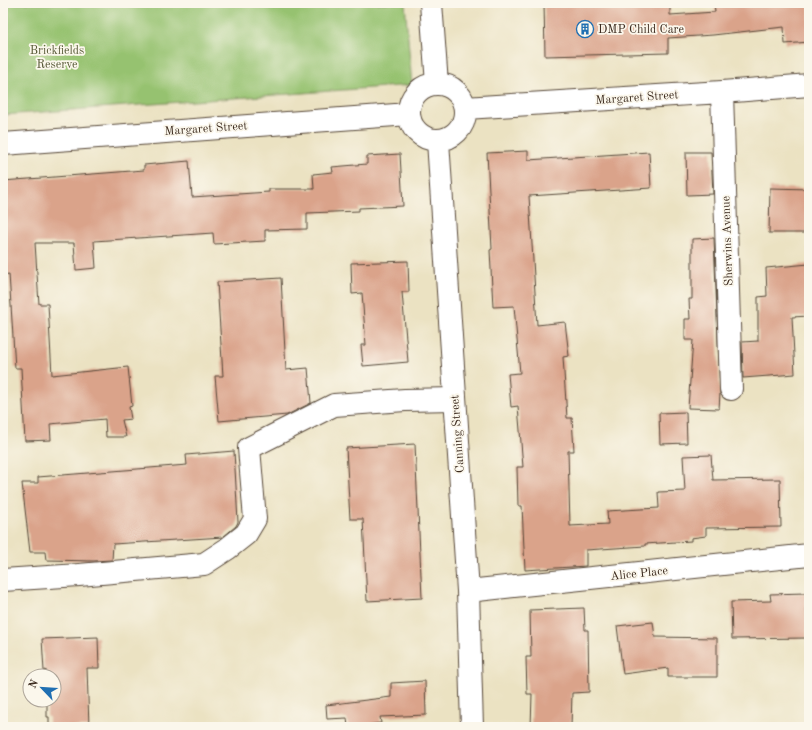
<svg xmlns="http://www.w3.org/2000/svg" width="812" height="730" viewBox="0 0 812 730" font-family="'Old Standard TT',serif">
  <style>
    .green { fill: #96c26f; stroke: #687646 }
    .building { fill: #daa38a }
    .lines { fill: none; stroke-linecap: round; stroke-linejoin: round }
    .minor-casing { stroke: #554637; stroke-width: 24 }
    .minor { stroke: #fff; stroke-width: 22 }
    .labels { text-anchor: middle; stroke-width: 3.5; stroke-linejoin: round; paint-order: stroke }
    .poi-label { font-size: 12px; fill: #3b2a1e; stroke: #fbf7ec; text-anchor: start }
    .park-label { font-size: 12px; fill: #565836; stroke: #fbf7ec }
    .street-label { font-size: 12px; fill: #3b2a1e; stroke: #fbf7ec }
  </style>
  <rect width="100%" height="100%" fill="#fbf7ec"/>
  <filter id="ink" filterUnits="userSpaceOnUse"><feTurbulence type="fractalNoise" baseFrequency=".025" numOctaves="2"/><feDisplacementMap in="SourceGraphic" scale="8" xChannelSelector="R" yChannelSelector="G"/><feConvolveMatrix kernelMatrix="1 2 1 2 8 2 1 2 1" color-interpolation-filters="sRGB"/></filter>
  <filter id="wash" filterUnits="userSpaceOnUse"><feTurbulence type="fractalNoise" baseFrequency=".012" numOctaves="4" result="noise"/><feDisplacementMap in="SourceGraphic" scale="16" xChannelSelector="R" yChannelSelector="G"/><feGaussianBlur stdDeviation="0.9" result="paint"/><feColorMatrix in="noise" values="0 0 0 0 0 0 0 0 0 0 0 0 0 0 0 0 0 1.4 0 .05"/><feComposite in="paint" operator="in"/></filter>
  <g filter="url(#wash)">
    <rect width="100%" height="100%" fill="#ebe2c2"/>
    <!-- green -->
    <path class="green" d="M3,3h402l7,82 -409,30z"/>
    <g id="blocks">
      <!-- building -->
      <path class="building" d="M544,3h111l15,5v7l45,-3 -1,-9h95v39l-24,2 -1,-17 -71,8 -45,3v15l-123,3z
        M528,151v9l121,-8 2,36 -122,8 8,129 28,-3 4,34 -6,1 4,61h5l2,33h-6l2,75 38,-2 -1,-13 52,-3 -1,-16 27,-1 -2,-35 28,-1 2,25 67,-1 1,48 -75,1v8l-15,2v3l-46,3v2l-59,4v16l-61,4 -3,-64h-4l-1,-39h6l-5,-61 -7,1 -3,-33 12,-1 -6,-67 -21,1 -3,-57 2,-1 -5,-96z
        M686,152h25l2,42 -26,1z
        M400,154l3,52 -44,2v3l-52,2v16l-42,1v11l-51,3 -1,-11 -119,8 2,27 -20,2 -2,-27h-39l4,61h9l4,71 76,-8 4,39 -3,1 2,12 -9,1 4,17h-20l-1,-18 -55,5 1,16 -26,1 -4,-73h-6l-6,-94 -6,1v-94l141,-11v-5l45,-4 3,36 77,-5v-3h45l-1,-15 20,-2 -1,-5 35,-3v-8z
        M770,188l39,1v44h-40z
        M714,238l6,155 -1,16 -31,-1 5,-68h-8v-21h5l-1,-20h3v-60z
        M408,261l1,31h-7l6,70 -45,4 -2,-21h5l-4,-52 -10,1 -1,-31z
        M809,264v52l-17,1 3,57 -52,4 -1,-36 16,-1v-44l9,-1 -1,-28z
        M281,278l5,92 22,-2 3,35 -24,12 -68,6 -4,-45h8l-6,-94z
        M686,412l1,31 -27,1 -1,-31z
        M415,444l7,154 -55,3 -4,-82h-13l-4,-71z
        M234,451l4,71 -2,4 -13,11 -110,7 -1,16 -18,1 -48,-1 -1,-8h-15l-8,-69h16v-6l149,-12 -1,-10z
        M806,593l1,45 -75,1 -1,-37 40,-1 -1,-7z
        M584,608l1,22h3l1,62 -17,1 -1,34h-40l1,-33h-5l-1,-37h5l-1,-47z
        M653,622l2,15 62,1v39h-49v-9l-45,6 -6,-48z
        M98,637l1,31h-12l2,59h-40v-10h-2v-17h7v-24h-8v-6l-2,1 -2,-32z
        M425,681l1,34 -46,2 1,6 -29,4h-4l-1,-9 -20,1 -1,-14 65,-8v-14z"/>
    </g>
  </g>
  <g filter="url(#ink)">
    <use href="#blocks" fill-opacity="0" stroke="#554637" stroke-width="1"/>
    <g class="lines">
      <!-- minor casing -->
      <g class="minor-casing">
        <path id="minor" d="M431,3l6,81
          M409 112a28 28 0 1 1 56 0a28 28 0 1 1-56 0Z
          M722,92l9,297
          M465,108l257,-16 87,-7
          M438,141l30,450 4,136
          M3,144l406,-30
          M3,580l76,-5 125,-11 23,-15 19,-15 9,-15 -6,-71 85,-43 71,-5 50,-1
          M468,591l341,-36"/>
      </g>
      <!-- minor -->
      <use href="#minor" class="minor"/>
    </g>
  </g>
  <!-- icons -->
  <defs>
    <g id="building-ring" transform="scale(0.9)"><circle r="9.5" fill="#fbf7ec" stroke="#1f6fb2" stroke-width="1.5"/><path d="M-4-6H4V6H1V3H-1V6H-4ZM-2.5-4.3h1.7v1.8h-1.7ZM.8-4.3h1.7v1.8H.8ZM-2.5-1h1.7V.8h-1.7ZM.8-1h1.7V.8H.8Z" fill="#1f6fb2"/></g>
  </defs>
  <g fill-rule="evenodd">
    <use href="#building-ring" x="585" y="29"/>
  </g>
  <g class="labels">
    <!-- poi labels -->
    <g class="poi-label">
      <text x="598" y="33">DMP Child Care</text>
    </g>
    <!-- park labels -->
    <g class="park-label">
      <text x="57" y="54">Brickfields<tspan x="57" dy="14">Reserve</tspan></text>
    </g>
    <!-- street labels -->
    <g class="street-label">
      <text transform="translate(637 97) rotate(-4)" y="4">Margaret Street</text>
      <text transform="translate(206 128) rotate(-4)" y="4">Margaret Street</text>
      <text transform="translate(727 241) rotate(-92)" y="4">Sherwins Avenue</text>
      <text transform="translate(457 434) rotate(-94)" y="4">Canning Street</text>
      <text transform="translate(639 573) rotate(-6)" y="4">Alice Place</text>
    </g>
  </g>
  <!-- margin -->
  <rect width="812" height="730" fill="none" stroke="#fbf7ec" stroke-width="16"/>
  <!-- north arrow -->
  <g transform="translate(42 688) rotate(295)"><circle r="19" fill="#fbf7ec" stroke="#aea59a"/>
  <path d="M0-3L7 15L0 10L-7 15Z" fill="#1f6fb2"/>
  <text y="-6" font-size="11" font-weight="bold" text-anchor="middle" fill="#3b2a1e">N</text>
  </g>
</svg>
